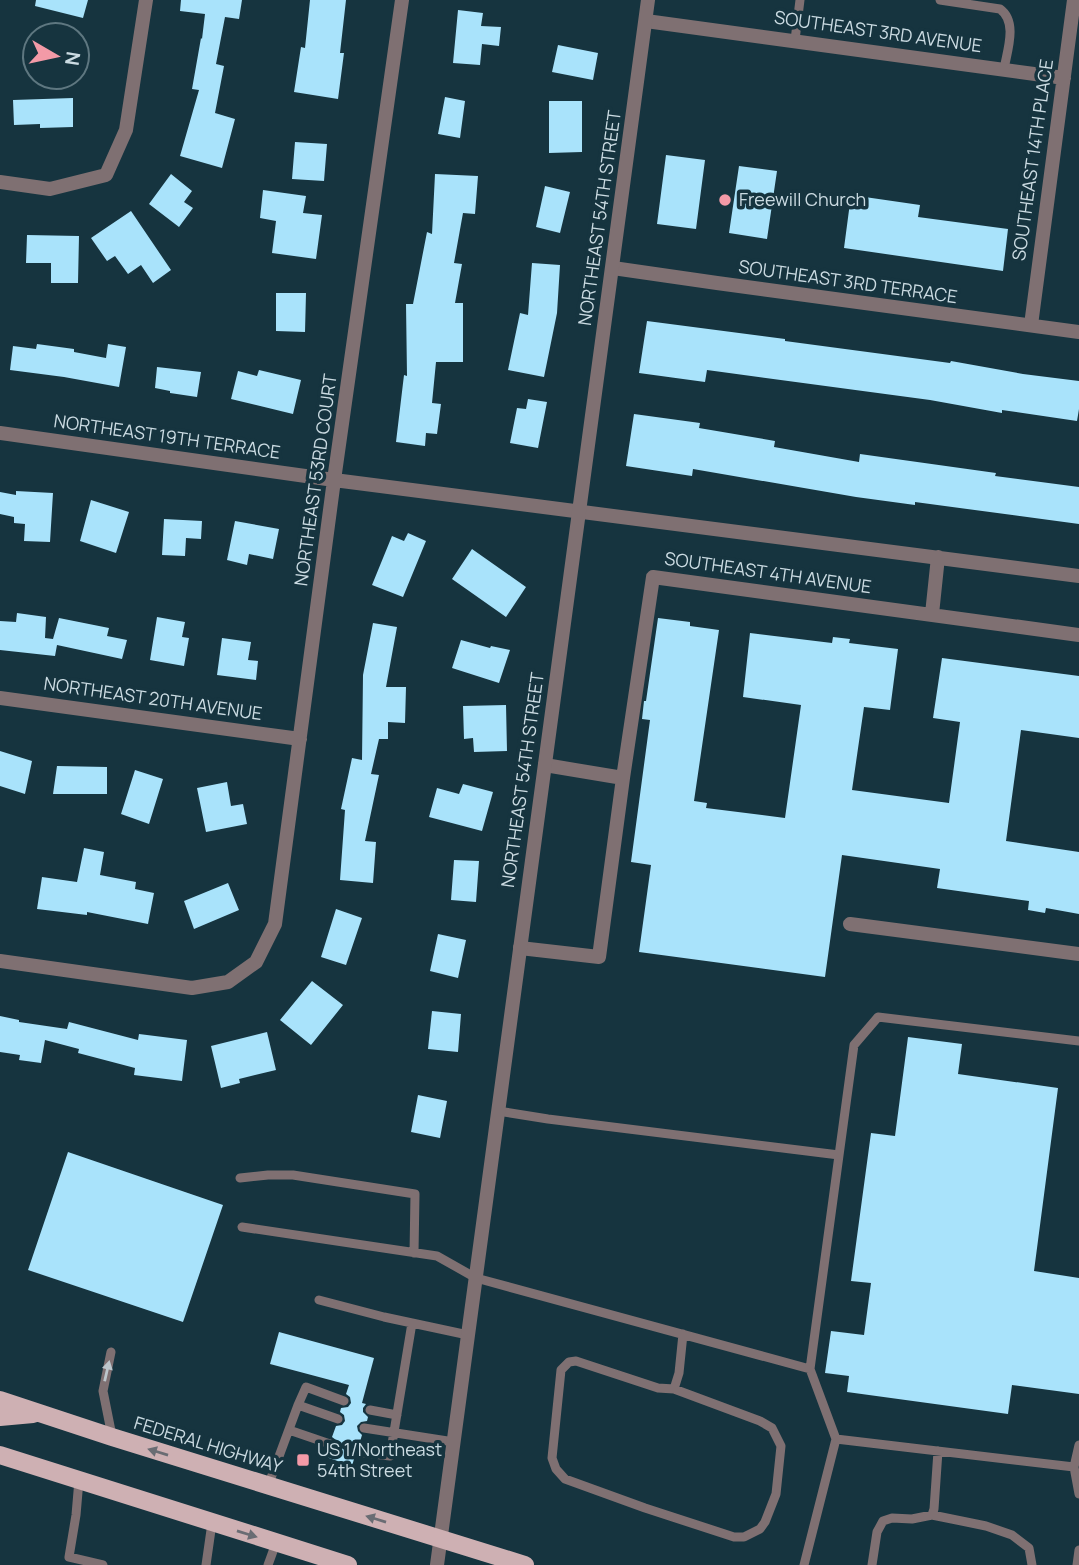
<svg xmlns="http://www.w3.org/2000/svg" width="1079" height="1565" viewBox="0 0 1079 1565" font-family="Manrope,sans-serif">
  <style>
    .building { fill: #a9e3fb }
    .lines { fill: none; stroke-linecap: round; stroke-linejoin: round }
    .service { stroke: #7f7072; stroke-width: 9 }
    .minor { stroke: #7f7072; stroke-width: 14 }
    .tertiary { stroke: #7f7072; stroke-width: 14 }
    .primary { stroke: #ceb0b3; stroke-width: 18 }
    .oneway { fill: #bcc6cc }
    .oneway2 { fill: #696c73 }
    .poi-dot { fill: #f39aa7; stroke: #16343f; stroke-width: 2.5 }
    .labels { text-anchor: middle; stroke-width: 7; stroke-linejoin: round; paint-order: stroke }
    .street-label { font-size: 18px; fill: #cbdbe2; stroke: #16343f }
    .poi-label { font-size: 18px; fill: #cbdbe2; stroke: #16343f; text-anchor: start }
  </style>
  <rect width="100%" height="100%" fill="#16343f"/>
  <!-- building -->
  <path class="building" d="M36,0h52l-5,18 -48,-12z
    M181,0h61l-3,19 -14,-2 -9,47 8,2 -9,47 20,6 -13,49 -42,-12 19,-66 -7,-1 9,-51 1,1 3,-25 -25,-3z
    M310,0h36l-6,53h4l-6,46 -44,-7 7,-45 4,1z
    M458,10l25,3 -2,13 20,1 -2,19 -17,-2 -2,21 -27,-2z
    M558,45l40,8 -5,27 -41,-8z
    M445,97l20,4 -5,37 -22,-4z
    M73,98v29l-33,1v-4l-26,1 -1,-25z
    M549,101h33v51l-33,1z
    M295,142l32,2 -3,37 -32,-2z
    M666,155l39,5 -9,69 -39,-5z
    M739,166l38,5 -10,68 -38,-6z
    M171,174l21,17 -8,11 9,6 -14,19 -30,-23z
    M435,174l43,2 -3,38 -12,-1 -9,50 8,1 -7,39h8v59h-27l-4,41 9,1 -4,30 -11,-1 -1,13 -29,-4 8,-67 3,1 -1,-72h7l14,-72 5,2z
    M545,186l25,6 -10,41 -24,-6z
    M263,190l43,6 -3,17 19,2 -6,44 -44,-6 4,-32 -16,-3z
    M851,195l69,10 -2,12 90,12 -5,42 -159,-23z
    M131,211l40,59 -18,13 -12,-18 -13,9 -13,-18 -8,5 -16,-23z
    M27,235l52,1 -1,47h-27v-20h-25z
    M532,263l28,2 -3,48 -13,64 -36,-7 12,-57 8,2z
    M276,293h30l-1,39 -29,-1z
    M647,321l138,18v2l165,22 1,-2 72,13 56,7v28l-2,12 -75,-11v3l-72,-13 -223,-30 -2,12 -66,-9z
    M37,344l37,5v3l32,6 2,-14 18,3 -7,40 -55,-10 -54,-7 3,-24 23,3z
    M157,367l44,5 -4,25 -27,-4v-2l-15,-3z
    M259,370l42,10 -8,34 -62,-15 7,-28 19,5z
    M528,399l19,3 -9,46 -28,-5 7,-35 9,1z
    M634,414l66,9 -1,5 76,13 -1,6 85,15 1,-8 136,19 -1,3 84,11v37l-164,-22v3l-59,-8 -163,-28 -1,7 -66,-10z
    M16,491l37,2 -3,49 -26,-1 1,-17 -11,-1v-6l-14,-3v-22l16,3z
    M91,500l38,12 -13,41 -36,-12z
    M164,519l38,2 -1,18 -15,-1 -1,18 -23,-1z
    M235,521l44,8 -6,30 -24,-5 -2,11 -20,-5z
    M408,533l18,8 -23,56 -31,-12 20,-49 12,5z
    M472,549l54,38 -20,30 -54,-38z
    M17,613l29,4 -1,21 8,1 6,-21 50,10 -2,8 20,4 -5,19 -65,-14 -2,11 -55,-6v-29l16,1z
    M157,617l28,5 -3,15 7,1 -5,28 -34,-6z
    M658,618l32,4v4l29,4 -25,171 13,2 -1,5 79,10 16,-113 -58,-8 7,-64 82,10 1,-6 17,2 -1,4 49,6 -8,61 -26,-3 -12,83 97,13 11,-81 -27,-4 9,-60 137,18v62l-58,-8 -15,111 73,11v62l-33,-6 -1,5 -17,-3 1,-9 -92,-13 3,-19 -98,-14 -17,122 -186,-25 12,-87 -20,-3 19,-142 -8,-1 2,-18h2z
    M373,623l24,4 -11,60h20l-1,36 -17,-1v17h-9l-8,35 8,1 -14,66 11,1 -3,41 -33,-3 5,-70 -4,-1 11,-51 10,2 1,-85z
    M222,638l29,4 -3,18 10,1 -2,19 -39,-5z
    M461,640l29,8 1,-2 19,4 -11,33 -47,-15z
    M506,705l1,46 -33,1 -1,-14 -9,1 -1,-33z
    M0,751l32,10 -7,33 -25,-8z
    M57,766l50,1v27h-54z
    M135,770l28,9 -14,45 -28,-10z
    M227,782l4,24 12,-2 4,20 -41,8 -9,-44z
    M463,784l30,8 -11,39 -53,-14 8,-29 22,6z
    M84,848l20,4 -4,23 36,7 -1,7 19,4 -6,31 -61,-12v3l-50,-6 5,-32 35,5z
    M454,860l25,1 -3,41 -25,-2z
    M228,883l11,27 -45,19 -10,-28z
    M336,909l26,9 -16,47 -25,-8z
    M438,934l28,6 -8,38 -28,-7z
    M312,981l31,24 -32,40 -31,-25z
    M432,1011l29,3 -3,38 -30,-3z
    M0,1016l19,4v2l48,7 2,-7 69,18 1,-6 48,6 -5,41 -48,-6 1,-7 -57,-15 1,-4 -34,-9 -4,23 -22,-3 1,-5 -20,-3z
    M267,1032l9,38 -37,9 1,4 -19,5 -10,-42z
    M908,1037l54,7 -4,30 100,14 -24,183 45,7v116l-67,-9 -4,29 -161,-22 2,-16 -24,-3 6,-42 33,4 7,-52 -20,-2 20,-148 24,3z
    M418,1095l29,6 -7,37 -29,-6z
    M68,1152l155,53 -40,117 -155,-52z
    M279,1332l95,26 -12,45 4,1 -3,4v4l5,5 -1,4 -6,1 -4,4 1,5 4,4 -3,10 -6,1 -4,5 1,4 4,4 -2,7 -26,-9 2,-6 6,-1 3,-4 -1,-6 -4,-3 4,-11 6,-1 3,-4 -1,-6 -4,-3 1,-4 7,-1 3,-4 -1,-6 -4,-3 3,-9 -79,-21z"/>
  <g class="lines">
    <!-- service -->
    <path class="service" d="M940,0l60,9c18,13 7,42 4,60
      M795,40l5,-40
      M498,1111l50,8 291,36
      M240,1178l28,-3h25l122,19 -1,59
      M242,1227l195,29 39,22 334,91
      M319,1300l65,17 84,18
      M111,1352l-8,39 9,45
      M674,1389l86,32 12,7 9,18 -5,48 -11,28 -5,7 -16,8h-10l-89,-29 -80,-29 -9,-10 -4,-11 9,-88 8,-8 7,-1 82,27 16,1 5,-16 4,-39
      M298,1405l8,-18 38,14
      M370,1410l27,5
      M364,1428l90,14
      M289,1430l41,14
      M836,1439l238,28
      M1079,1445l-5,22 5,27
      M356,1452l34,4 22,-133
      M79,1480l-3,35 -7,42 34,8
      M268,1486l30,-81 40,14
      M932,1515l2,-6 4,-58
      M206,1565l6,-42
      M268,1565l8,-22
      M804,1565l32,-126 -26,-70 44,-324 24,-28 201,24
      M872,1565l5,-33 6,-11 9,-3 20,1 20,-4 54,11 26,9 17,13 3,17
      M1077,1565l2,-15"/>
    <!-- minor -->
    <path class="minor" d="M646,21l418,57
      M0,182l50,7 56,-14 20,-45 20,-130
      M613,268l104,15 362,49
      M1031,325l43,-325
      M0,433l334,47 745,96
      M932,614l6,-57
      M0,698l300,41
      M623,778l30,-201 426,58
      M850,924l229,30
      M520,948l79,9 24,-179 -78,-13
      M0,961l192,27 36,-6 28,-20 19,-38 59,-444 68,-480"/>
    <!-- tertiary -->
    <path class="tertiary" d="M437,1565l211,-1565"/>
    <!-- primary -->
    <path class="primary" d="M0,1400l112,37 413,128
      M0,1417l33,-3
      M0,1455l348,110"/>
  </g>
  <!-- one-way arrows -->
  <defs><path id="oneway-solid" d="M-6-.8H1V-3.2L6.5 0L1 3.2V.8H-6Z" transform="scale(1.75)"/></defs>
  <use class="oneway" href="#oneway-solid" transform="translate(107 1371) rotate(-77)"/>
  <g class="oneway2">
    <use href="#oneway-solid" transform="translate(158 1452) rotate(-163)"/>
    <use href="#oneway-solid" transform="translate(376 1519) rotate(-163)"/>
    <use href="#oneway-solid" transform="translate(247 1534) rotate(17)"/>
  </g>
  <!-- markers -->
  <g class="poi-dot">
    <circle cx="725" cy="200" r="7"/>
    <rect x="296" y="1453" width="14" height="14" rx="3.5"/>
  </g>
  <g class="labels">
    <!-- street labels -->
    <g class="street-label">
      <text transform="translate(878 32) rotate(8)" y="6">SOUTHEAST 3RD AVENUE</text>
      <text transform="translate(1033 160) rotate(-82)" y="6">SOUTHEAST 14TH PLACE</text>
      <text transform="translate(600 218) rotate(-82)" y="6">NORTHEAST 54TH STREET</text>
      <text transform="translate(848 282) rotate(8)" y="6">SOUTHEAST 3RD TERRACE</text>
      <text transform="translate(167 437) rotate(8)" y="6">NORTHEAST 19TH TERRACE</text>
      <text transform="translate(316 480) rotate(-82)" y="6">NORTHEAST 53RD COURT</text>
      <text transform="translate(768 573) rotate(8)" y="6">SOUTHEAST 4TH AVENUE</text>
      <text transform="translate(153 699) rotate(8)" y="6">NORTHEAST 20TH AVENUE</text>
      <text transform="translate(523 780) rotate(-82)" y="6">NORTHEAST 54TH STREET</text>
      <text transform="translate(208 1445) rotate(17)" y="6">FEDERAL HIGHWAY</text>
    </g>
    <!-- poi labels -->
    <g class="poi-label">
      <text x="739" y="206">Freewill Church</text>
      <text x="317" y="1456">US 1/Northeast<tspan x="317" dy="21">54th Street</tspan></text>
    </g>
  </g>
  <!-- north arrow -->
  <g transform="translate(56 56) rotate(99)"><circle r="33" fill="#16343f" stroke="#5e7780" stroke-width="2"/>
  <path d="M0-5L12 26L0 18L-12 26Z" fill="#f39aa7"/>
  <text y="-10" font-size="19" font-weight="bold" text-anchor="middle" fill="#cbdbe2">N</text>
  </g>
</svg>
